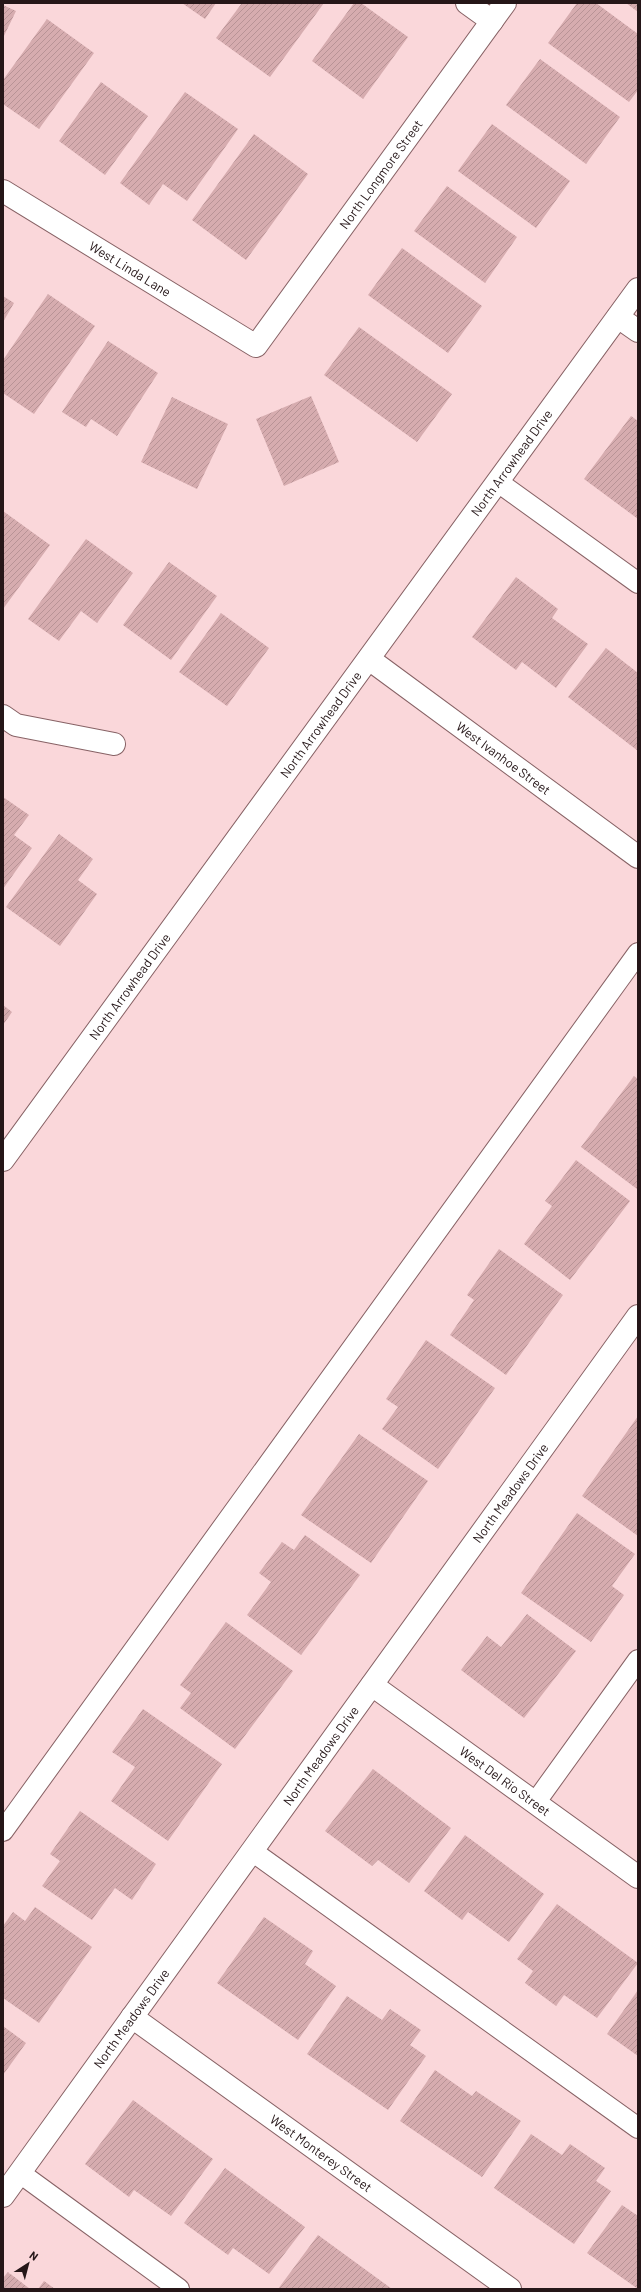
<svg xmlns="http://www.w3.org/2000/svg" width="641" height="2292" viewBox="0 0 641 2292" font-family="Barlow,sans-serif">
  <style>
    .building { fill: url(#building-hatch) }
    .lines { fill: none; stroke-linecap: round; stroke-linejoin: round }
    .service-casing { stroke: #876265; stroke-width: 22 }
    .minor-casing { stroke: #876265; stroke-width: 24 }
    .tertiary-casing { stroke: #876265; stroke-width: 24 }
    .service { stroke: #fff; stroke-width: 20 }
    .minor { stroke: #fff; stroke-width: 22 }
    .tertiary { stroke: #fff; stroke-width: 22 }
    .labels { text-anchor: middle; stroke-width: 4; stroke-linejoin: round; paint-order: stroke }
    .street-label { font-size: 13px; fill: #251618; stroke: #fad7da }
  </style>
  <defs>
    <pattern id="building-hatch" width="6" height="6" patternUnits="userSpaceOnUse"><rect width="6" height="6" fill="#d6acaf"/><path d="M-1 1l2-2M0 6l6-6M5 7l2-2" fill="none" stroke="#b89396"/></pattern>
  </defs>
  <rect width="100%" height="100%" fill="#fad7da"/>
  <!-- building -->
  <path class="building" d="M182,3h34l-11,16z
    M242,3h82l-54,74 -54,-39z
    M354,3h7l47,34 -45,62 -51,-38z
    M577,3h19l42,31v56l-9,12 -81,-59z
    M626,3h12v9z
    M3,5l13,6 -13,27z
    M47,19l47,34 -55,76 -36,-25v-24z
    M540,59l80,58 -34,47 -80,-59z
    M101,82l47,34 -43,59 -46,-34z
    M185,92l53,37 -51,72 -24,-17 -14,21 -29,-22z
    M492,124l78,57 -34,47 -78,-57z
    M254,134l54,40 -62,86 -54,-40z
    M447,186l70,51 -32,46 -71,-52z
    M402,248l80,58 -34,47 -80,-58z
    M48,294l47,32 -61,88 -31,-21v-33z
    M3,296l11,7 -11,19z
    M359,327l93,67 -35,48 -93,-67z
    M108,341l50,32 -41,63 -26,-17 -5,8 -24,-15z
    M311,396l28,66 -55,24 -28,-67z
    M172,397l56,27 -31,65 -56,-27z
    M631,416l7,5v98l-54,-40z
    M3,511l47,34 -47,64z
    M86,539l47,34 -36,50 -16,-12 -22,30 -31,-22z
    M169,562l48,34 -46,64 -48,-35z
    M516,577l42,32 -6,9 36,26 -32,44 -34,-26 -6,8 -44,-33z
    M221,613l48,35 -42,58 -48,-34z
    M606,648l32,25v78l-70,-54z
    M3,797l26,18 -15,20 18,13 -29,41z
    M59,834l34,25 -15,21 19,14 -37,52 -54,-39z
    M3,1005l9,7 -9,13z
    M634,1076l4,3 -1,110 -56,-42z
    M576,1160l54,41 -60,79 -46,-36 28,-38 -7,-5z
    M499,1249l64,46 -57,80 -56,-40 24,-35 -7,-5z
    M426,1340l69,48 -57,81 -56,-40 16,-22 -12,-8z
    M638,1416v120l-56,-40z
    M359,1434l69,47 -57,82 -70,-48z
    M577,1513l58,41 -23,32 12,9 -33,47 -70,-49z
    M305,1535l55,40 -59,80 -54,-40 24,-33 -12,-9 23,-31 12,8z
    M527,1614l49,37 -52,67 -63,-48 26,-34 14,11z
    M226,1622l67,49 -58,78 -55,-41 11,-15 -11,-8z
    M143,1709l79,55 -54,77 -57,-40 24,-34 -23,-15z
    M373,1769l78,59 -42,55 -31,-23 -6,6 -47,-35z
    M80,1811l76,53 -24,36 -17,-12 -23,32 -50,-34 18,-25 -10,-7z
    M465,1835l79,59 -35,48 -41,-30 -6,8 -38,-29z
    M557,1904l81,59 -41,55 -33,-23 -8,11 -31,-23 8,-12 -16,-12z
    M35,1907l57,40 -53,76 -36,-25v-72l10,-14 12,9z
    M264,1917l49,34 -8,13 31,22 -38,54 -81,-57z
    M638,1990v66l-31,-22z
    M347,1996l35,24 8,-11 31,21 -11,15 16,11 -38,54 -81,-56z
    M3,2026l23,17 -23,32z
    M435,2070l37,26 4,-5 45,30 -39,56 -82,-56z
    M133,2100l80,59 -42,57 -37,-26 -5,7 -44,-33z
    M531,2134l31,21 8,-11 35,24 -9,13 15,10 -37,53 -80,-56z
    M225,2168l80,59 -36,47 -36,-26 -5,7 -44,-32z
    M622,2205l16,11v73l-51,-36z
    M318,2235l74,54h-114z
    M8,2272l22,17h-27v-11z
    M44,2281l11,8h-17z"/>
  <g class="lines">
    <!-- service casing -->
    <g class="service-casing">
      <path id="service" d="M498,482l140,101
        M535,1803l103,-143
        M3,1831l635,-878
        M252,1851l386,277
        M20,2173l159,116"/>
    </g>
    <!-- minor casing -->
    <g class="minor-casing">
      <g id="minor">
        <path d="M467,3l25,18"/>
        <path id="s1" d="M3,191l253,155 249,-343"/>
        <path d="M618,317l20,14"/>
        <path d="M3,716l13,9 98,19"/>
        <path id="s2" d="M372,1685l266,192"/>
        <path id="s3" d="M132,2017l378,272"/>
        <path id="s4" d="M3,2196l635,-880"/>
      </g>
    </g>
    <!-- tertiary casing -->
    <g class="tertiary-casing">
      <g id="tertiary">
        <path id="s5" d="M369,659l269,198"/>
        <path id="s6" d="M3,1160l635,-871"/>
      </g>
    </g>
    <!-- service -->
    <use href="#service" class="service"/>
    <!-- minor -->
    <use href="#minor" class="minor"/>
    <!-- tertiary -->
    <use href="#tertiary" class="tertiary"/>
  </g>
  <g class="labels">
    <!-- street labels -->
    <g class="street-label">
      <text dy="5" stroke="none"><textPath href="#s1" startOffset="509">North Longmore Street</textPath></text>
      <text dy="5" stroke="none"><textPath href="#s1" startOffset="149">West Linda Lane</textPath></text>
      <text dy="5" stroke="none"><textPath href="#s6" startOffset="863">North Arrowhead Drive</textPath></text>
      <text dy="5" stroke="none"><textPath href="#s6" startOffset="539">North Arrowhead Drive</textPath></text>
      <text dy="5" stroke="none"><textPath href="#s5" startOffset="167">West Ivanhoe Street</textPath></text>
      <text dy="5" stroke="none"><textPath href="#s6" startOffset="215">North Arrowhead Drive</textPath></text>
      <text dy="5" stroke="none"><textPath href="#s4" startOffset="867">North Meadows Drive</textPath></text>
      <text dy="5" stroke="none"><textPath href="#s4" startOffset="543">North Meadows Drive</textPath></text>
      <text dy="5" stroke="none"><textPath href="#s2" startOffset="164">West Del Rio Street</textPath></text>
      <text dy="5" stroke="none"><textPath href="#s4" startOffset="219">North Meadows Drive</textPath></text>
      <text dy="5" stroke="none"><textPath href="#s3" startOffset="233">West Monterey Street</textPath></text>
    </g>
  </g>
  <!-- border -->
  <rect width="641" height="2292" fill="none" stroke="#251618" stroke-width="8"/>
  <!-- north arrow -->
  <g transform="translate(28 2264) rotate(36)" stroke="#fad7da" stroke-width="3" paint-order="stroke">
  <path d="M0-3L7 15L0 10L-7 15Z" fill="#251618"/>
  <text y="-6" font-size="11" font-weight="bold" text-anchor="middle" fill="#251618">N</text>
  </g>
</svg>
